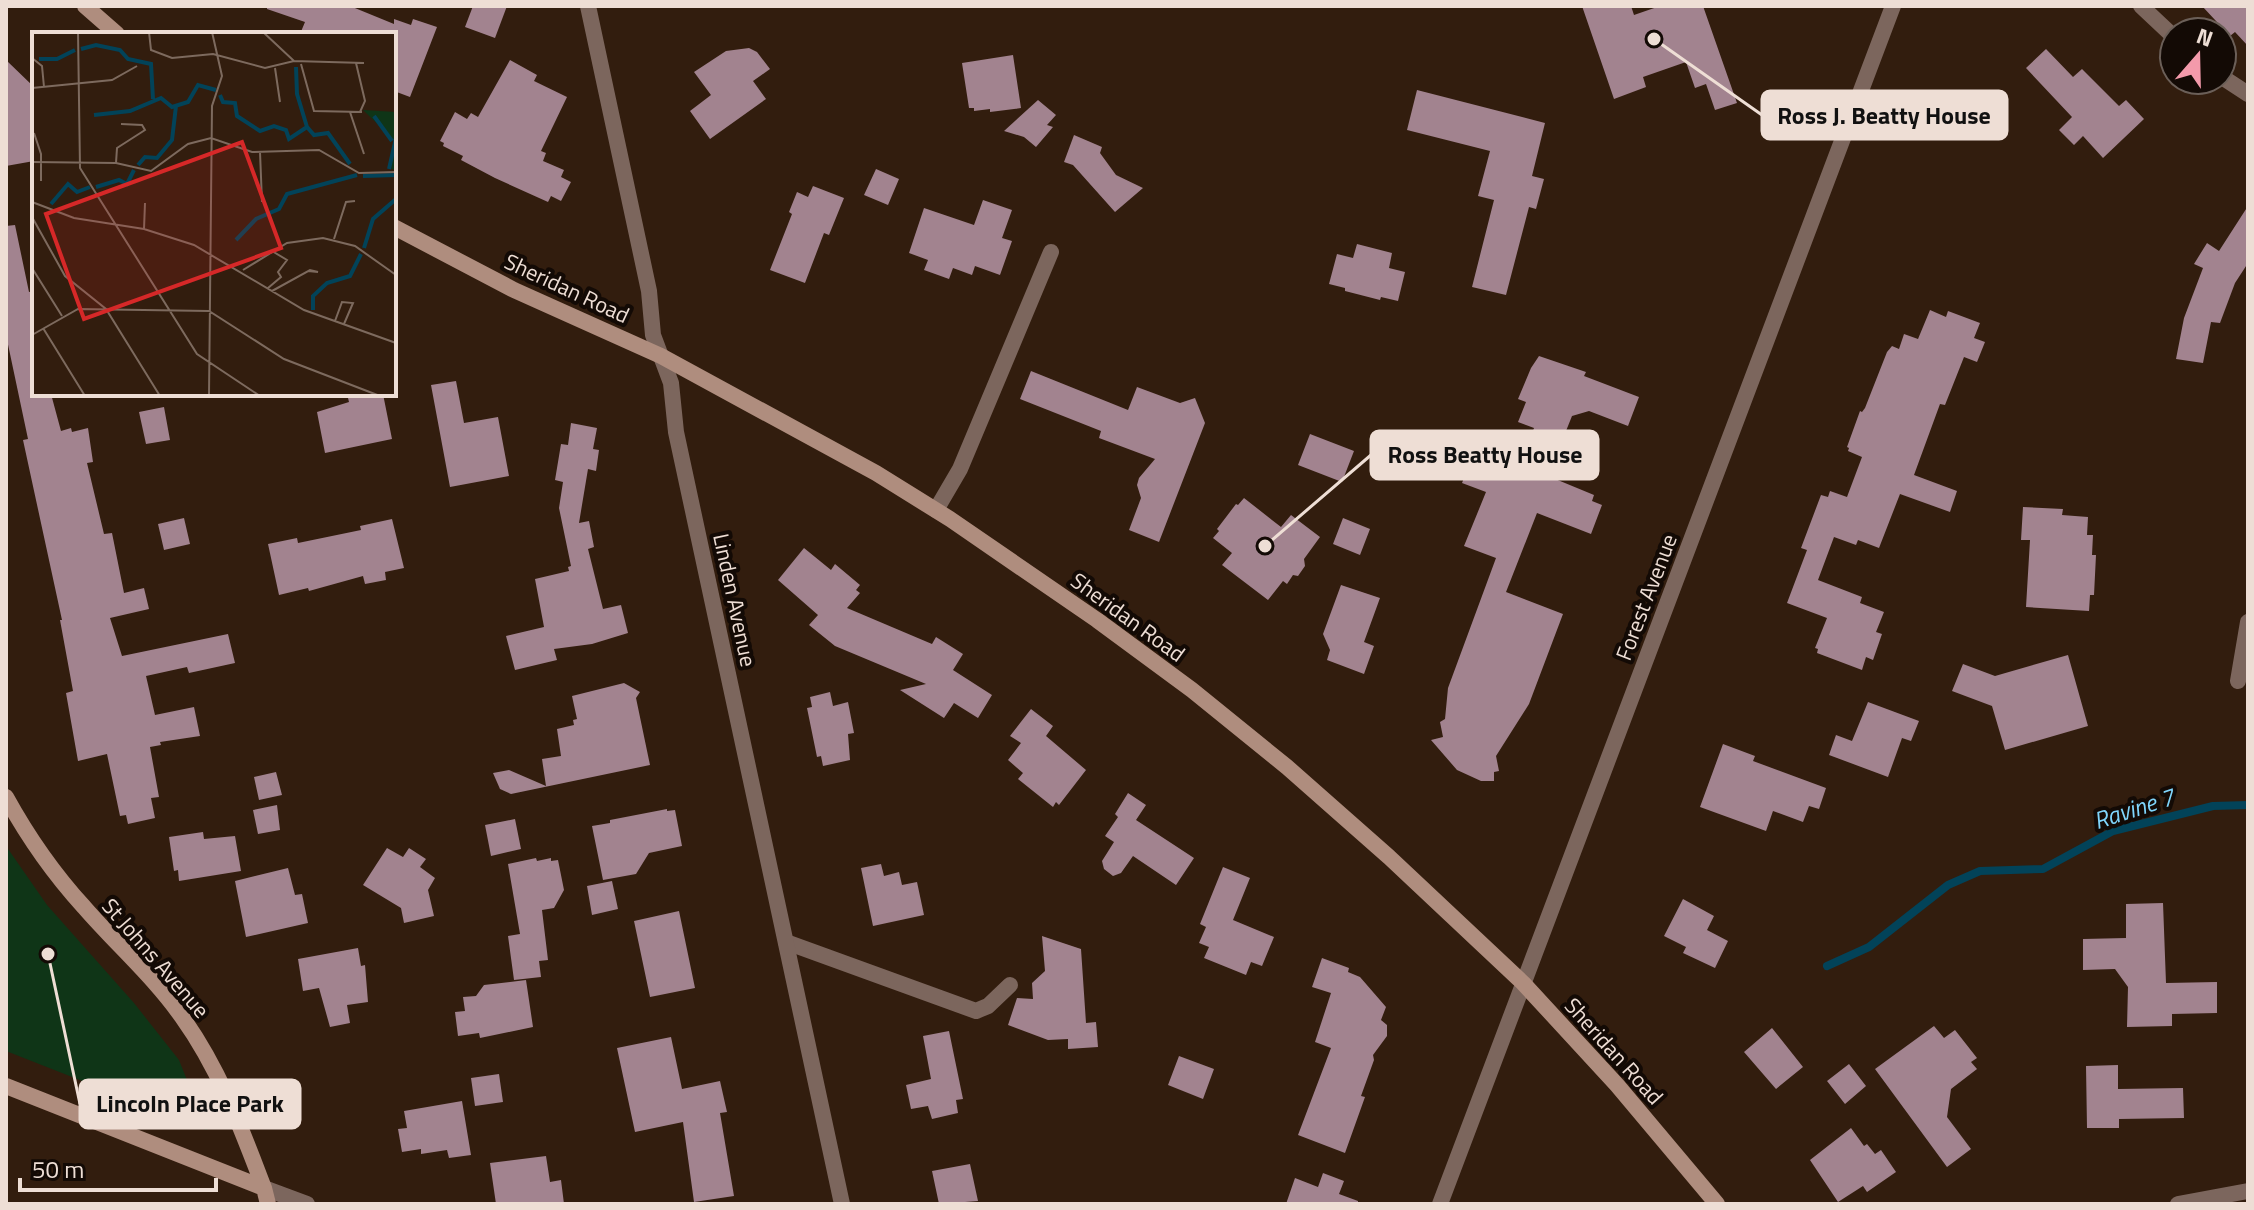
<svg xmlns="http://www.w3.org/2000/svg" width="2254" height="1210" viewBox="0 0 2254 1210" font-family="'Titillium Web',sans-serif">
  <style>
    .green { fill: #0f3517 }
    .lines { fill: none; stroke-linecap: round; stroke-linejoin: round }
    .stream { stroke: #024359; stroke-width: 8 }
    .building { fill: #a2838f }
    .lane { stroke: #7c665d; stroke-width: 16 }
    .street { stroke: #7c665d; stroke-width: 16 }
    .secondary { stroke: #af8d7e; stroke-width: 16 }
    .labels { text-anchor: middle; stroke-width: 8; stroke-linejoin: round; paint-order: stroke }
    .street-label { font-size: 22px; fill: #eeded5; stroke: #130a05 }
    .water-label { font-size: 24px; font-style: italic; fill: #7fd5fc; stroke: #130a05 }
    .inset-river { fill: none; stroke: #024359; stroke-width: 4 }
    .inset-road { fill: none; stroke: #7d6a5e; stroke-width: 2 }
    .view { fill: #d62828; fill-opacity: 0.15; stroke: #d62828; stroke-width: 4 }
    .inset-edge { fill: none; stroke: #eeded5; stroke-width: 4 }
    .leader { fill: none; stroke: #eeded5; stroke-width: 3 }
    .callout-dot { fill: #eeded5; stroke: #130a05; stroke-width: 3 }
    .callout { fill: #eeded5; stroke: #eeded5; stroke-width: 3 }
    .callout-label { font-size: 24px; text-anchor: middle; font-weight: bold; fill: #111 }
  </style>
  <rect width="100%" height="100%" fill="#321d0e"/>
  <!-- green -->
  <path class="green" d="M6,846l41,59 87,98 45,57 28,70 -201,-79z"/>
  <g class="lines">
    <!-- stream -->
    <path class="stream" d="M1827,966l42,-19 79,-62 32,-14 63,-2 70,-38 100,-25 35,-1"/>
  </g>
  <!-- building -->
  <path class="building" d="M267,6h83l44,18v-5l17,6 2,-6 24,8 -27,70 -16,-6v-57h-94l5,-12 -38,-13z
    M473,6h34l-12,32 -30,-11z
    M1582,6h49l3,9 26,-9h43l34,97 -22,7 -9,-26 -11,4 -9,-26 -43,15 3,10 -32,12z
    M2202,6h46v40l-13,-14 -5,4z
    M749,48l8,4 13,17 -17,12 13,18 -56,40 -20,-28 21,-16 -17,-23 32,-21z
    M2046,49l27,28 9,-8 37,37 7,-6 18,19 -41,39 -20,-22 -9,9 -15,-15 13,-13 -46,-49z
    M1013,55l8,53 -31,4v-3l-16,2v-3h-5l-7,-45z
    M6,60l28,27v74l-28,5z
    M510,60l27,15 -3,6 33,16 -26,54 5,2 -3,8 21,9 -3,7 10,5 -10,19 -10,-5 -3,6 -53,-24 -34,-18 2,-4 -20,-10 1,-3 -4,-2 15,-29 12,7 4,-6 7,4z
    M1417,90l128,33 -13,53 12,3 -8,30 -7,-2 -23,88 -34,-8 22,-87 -16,-4 12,-45 -83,-21z
    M1038,100l18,15 -9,10 6,2 -17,20 -12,-10 -20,-6z
    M1074,135l28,12 -2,6 16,22 27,13 -28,24 -42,-47 -9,-3z
    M876,169l23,10 -11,26 -24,-10z
    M813,186l31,12 -15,37 -5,-2 -19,50 -35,-13 22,-56 -3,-2 8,-20 11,5z
    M983,200l29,10 -10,28 10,3 -12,34 -25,-9 -3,9 -19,-7 -4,11 -25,-9 4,-10 -19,-7 15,-45 50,17z
    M2248,206v57l-13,20 -15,40 -9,-1 -8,41 -27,-4 8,-41 19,-50 -9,-4 13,-21 12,8z
    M15,225l14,67 5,-1v103h17l10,37 10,-3 1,4 16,-4 5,34 -6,1 17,71 8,-1 12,60 20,-5 5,21 -39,9 12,38 106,-22 7,29 -46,10 -2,-6 -41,9 9,39 39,-8 6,29 -40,6 1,3 -11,2 9,50 -8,1 4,20 -27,6 -2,-9 -6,1 -13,-62 -29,7 -12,-68 7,-2 -13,-71h2l-39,-180 5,-1 -22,-104v-109z
    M1357,244l35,9 -3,15 16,4 -7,29 -17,-4 -1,3 -35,-9v-3l-16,-4 8,-30 16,4z
    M1930,310l16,7 2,-6 32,12 -6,15 11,4 -8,20 -13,-5 -19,48 -5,-1 -26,71 43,16 -7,21 -50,-18 -21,54 -21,-8 -2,5 -22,-8 -16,43 44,17 -2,6 24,9 -8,20 6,2 -9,26 -7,-3 -4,13 -45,-17 1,-4 -3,-1 12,-30 -40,-15 20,-53 -6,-2 20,-53 7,2 2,-6 17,6 15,-40 -14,-6 1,-3 -2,-1 13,-36 2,1 3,-4 22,-56 5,-6 7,3 5,-15 14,5z
    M1539,356l47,16 -2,4 55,21 -11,29 -39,-15 -17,5 -24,60 46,19 -2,6 10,4 -11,29 -54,-21 -31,79 57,22 -34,90 -33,52 3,15 -5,1v9h-13l-24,-11 -26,-30 12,-3 -3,-15 5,-3 3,-31 48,-130 -32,-12 22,-54 -24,-9 13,-33 45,17 14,-39 -16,-6 8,-20 -8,-3 13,-31z
    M1031,371l97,39 9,-23 43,16 15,-5 10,25 -46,119 -30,-12 12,-32 -4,-13 2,-7 16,-19 -56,-21 2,-7 -81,-32z
    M456,381l8,42 34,-6 11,59 -59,11 -19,-102z
    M347,394h36l9,45 -67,14 -8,-41 32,-10z
    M164,407l6,33 -24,4 -7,-32z
    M571,423l26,5 -4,21 6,1 -3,21 -8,-2 -9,54 10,-2 5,26 -6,2 15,60 18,-4 7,28 -36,11 -38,5 3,11 -42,10 -9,-34 38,-9 -9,-48 34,-8 -1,-4 3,-1 -12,-58 4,-26 -8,-2 6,-36 7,1z
    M1310,434l44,17 -12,31 -44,-17z
    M1244,498l37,29 10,-12 29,22 -16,22 1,7 -7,10 -5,-1 -6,9 -4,-3 -15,19 -46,-35 10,-12 -19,-15 6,-7 -2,-2 19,-25 2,1z
    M2023,507l40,2 -1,6 26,2 -1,18h6l-1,20h4l-2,40h-4l-1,16 -63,-4 4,-67h-9z
    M184,518l6,26 -26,6 -6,-26z
    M1343,518l27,11 -10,26 -27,-11z
    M392,519l12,49 -19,4 1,8 -21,4 -2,-8 -54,15 -1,-3 -29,7 -11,-51 29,-6 1,5 63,-13 -1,-4z
    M804,548l27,22 4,-6 25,21 -4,5 4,3 -13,15 85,36 4,-7 27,17 -10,16 39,25 -14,23 -24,-15 -10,15 -44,-28 26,-6 -91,-38 -26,-21 9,-10 -40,-35z
    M1341,585l39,13 -16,44 10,4 -10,28 -37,-14 3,-10 -7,-16z
    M2068,655l20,71 -83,24 -13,-44 -40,-15 11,-27 32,12z
    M624,683l16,9 -4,6 14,67 -139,29 -11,-5 -7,-16 16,-3 37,16 -4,-27 19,-3 -4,-27 17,-4 -1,-5 4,-1 -5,-23z
    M830,692l3,14 15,-4 6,31 -6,1 2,26 -27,6 -2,-10 -4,1 -10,-49 5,-1 -2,-10z
    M1868,702l51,19 -8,20 -9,-3 -14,39 -59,-22 7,-20 16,6z
    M1031,709l22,17 -7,10 40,34 -27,35 -3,-3 -3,5 -35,-28 5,-6 -15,-13 13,-17 -11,-7z
    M1723,744l32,12 -2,5 73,27 -7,21 -10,-3 -6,16 -30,-11 -7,20 -66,-24z
    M276,772l6,23 -23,5 -5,-23z
    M1128,793l18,12 -10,15 58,38 -18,27 -43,-29 -12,17 -8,3 -9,-7 -2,-8 12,-19 -9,-6 13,-19 -3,-3z
    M277,805l3,25 -22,4 -5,-24z
    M667,809v2l8,-1 7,36 -33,7 -13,21 -33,6 -11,-54 18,-3v-3z
    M515,819l6,30 -30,7 -6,-31z
    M203,832l1,7 31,-3 6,35 -62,10 -1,-11 -4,1 -5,-34z
    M387,848l16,9 6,-9 17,11 -6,8 15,11 -7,12 6,26 -30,7 -3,-15 -38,-23z
    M536,858l1,3 14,-3v3l7,-1 6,30 -10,18 -12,2 6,50 -9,1 2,16 -27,3 -6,-44 12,-2 -12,-70z
    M881,864l3,12 15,-4 3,13 15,-3 7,33 -51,11 -12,-58z
    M1223,867l27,11 -17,42 41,17 -12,29 -11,-4 -5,13 -42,-17 5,-11 -10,-4 7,-16 -6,-3z
    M288,868l7,27 7,-1 6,29 -62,14 -11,-56z
    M612,881l6,28 -26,6 -5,-29z
    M1683,899l31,17 -7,14 21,11 -13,27 -32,-15 3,-6 -22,-11z
    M2163,903l3,80 51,-1v31l-45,1v12l-45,1 1,-40 -13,-18 -32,1v-31l43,-1v-34z
    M679,911l16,77 -45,9 -16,-76z
    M1042,936l39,13 5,74 10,-1 2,25 -30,2v-10l-20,1 -40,-15 9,-27 16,1 -1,-16 13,-12z
    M358,948l3,18 4,-1 3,37 -21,3 3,18 -20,4 -11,-39 -16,3 -5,-32z
    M1322,958l27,10 -1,4 12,5 26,30 -5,13 6,5v11l-14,19 1,5 -13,36 4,1 -20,56 -47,-18 33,-87 -16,-6 16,-49 -19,-6z
    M526,980l7,47 -53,11 -1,-5 -21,3 -3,-24 10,-1 -2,-14 13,-1 8,-11z
    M1934,1026l10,12 11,-8 22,28 -6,4 6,7 -26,20 -4,28 24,32 -24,18 -72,-98z
    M1772,1028l31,39 -27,22 -32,-37z
    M949,1031l14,68 -7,1 2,13 -26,6 -4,-13 -17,3 -5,-24 25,-6 -8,-43z
    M671,1037l11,52 38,-8 7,31 -7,1 14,83 -40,6 -11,-80 -48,10 -18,-84z
    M1179,1056l35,13 -11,30 -35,-14z
    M1849,1064l17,22 -21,18 -18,-23z
    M2118,1065v24l65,-1 1,30 -65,1v9h-32l-1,-62z
    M499,1074l4,28 -28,4 -4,-28z
    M462,1101l9,54 -22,3 -2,-8 -26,4v-5l-19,3 -4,-23 9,-1 -3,-17z
    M1851,1128l13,18 3,-2 8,10 6,-4 15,22 -29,20 -4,-6 -25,16 -28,-42z
    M546,1156l4,26 11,-2 3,24h-68l-6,-41z
    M970,1164l8,37 -39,3 -7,-33z
    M1323,1173l21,8 -5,13 19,7v3h-72l9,-26 23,9z"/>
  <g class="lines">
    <!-- lane -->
    <path class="lane" d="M936,510l24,-41 91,-217
      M786,942l190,69 12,-5 22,-21"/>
    <!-- street -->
    <path class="street" d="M588,6l61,285 4,44 18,48 5,49 166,772
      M2141,6l33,31
      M2222,77l26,17
      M2238,681l10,-59
      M264,1188l43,16
      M1440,1204l453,-1198
      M2178,1204l70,-13"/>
    <!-- secondary -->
    <path class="secondary" d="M85,6l32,28
      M394,227l120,63 147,66 215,117 74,46 147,101 95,70 95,77 102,90 134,126 94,102 100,119
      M6,797c22,40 47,76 78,110 32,37 70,70 98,110 38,53 59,111 82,171l4,16
      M6,1086l258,102"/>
  </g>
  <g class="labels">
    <!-- street labels -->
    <g class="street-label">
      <text transform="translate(567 288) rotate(25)" y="8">Sheridan Road</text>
      <text transform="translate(1646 597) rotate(-69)" y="8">Forest Avenue</text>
      <text transform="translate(735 600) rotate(78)" y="8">Linden Avenue</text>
      <text transform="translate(1128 617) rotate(36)" y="8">Sheridan Road</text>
      <text transform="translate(156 958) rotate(49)" y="8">St Johns Avenue</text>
      <text transform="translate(1614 1051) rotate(48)" y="8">Sheridan Road</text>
    </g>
    <!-- water labels -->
    <g class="water-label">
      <text transform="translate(2134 809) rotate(-18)" y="8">Ravine 7</text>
    </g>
  </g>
  <!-- overview -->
  <g transform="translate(32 32)">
    <rect width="364" height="364" fill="#321d0e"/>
    <path d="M331,78l33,2v58l-5,-1 5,-27z" fill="#0f3517"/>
    <path class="inset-river" d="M49,17l15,-4 24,5 8,9 23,5 2,35M7,27h18l18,-9M264,35l1,27 10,33M188,63l3,7 12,1 2,13 23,15 14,-5 12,4 3,9 18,-12 7,8 14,-2 22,31M62,83l36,-4 31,-13 11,9 16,-5 10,-17 18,5M342,84l18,25M106,133l7,-8 12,1 15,-18 4,-34M357,137l7,-31M331,144l33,-1M64,155l23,-7 8,4 7,-14M19,172l17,-20 9,8 13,-5M204,208l20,-21 23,-10 8,-15 70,-19M332,216l9,-29 23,-20M281,278v-14l14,-13 23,-7 11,-22"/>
    <path class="inset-road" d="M46,0l2,136 117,186 63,42M117,0l2,18 21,8 41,-4 52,14 29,-7 70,2M231,0l31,29M0,26l10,8 2,21M324,31l9,38 -5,11M269,32l13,47 48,1M243,36l5,34M0,56l80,-8 25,-14M318,80l14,42M2,101l7,21v27M228,120l2,50M0,130l84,1 35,8 37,-27 23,-6 41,14 67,-2 40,23 37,-1M84,131l1,-15 28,-18 -3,-5 -21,-1M0,170l42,16 70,11 50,16 110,65 92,33M0,185l33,59 41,33 54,87M112,197l1,-26M302,207l12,-37 9,-1M0,236l30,48M211,238l44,-27 36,-5 32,8 41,29M236,256l13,-11 -3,-5 9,-12 -15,-9M240,259l38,-21 8,2 -10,-1M303,289l7,-19 11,1 -9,21M11,296l42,68M0,303l46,-26 131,2 75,48 96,37M177,364l3,-290 10,-30 -10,-44"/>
    <path class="view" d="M210,110l39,106 -197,71 -38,-105z"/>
    <rect width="364" height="364" class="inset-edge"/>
  </g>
  <!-- callouts -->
  <path class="leader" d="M1654 39L1762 115M1265 546L1371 455M48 954L80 1104"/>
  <g class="callout-dot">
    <circle cx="1654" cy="39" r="8"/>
    <circle cx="1265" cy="546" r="8"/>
    <circle cx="48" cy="954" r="8"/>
  </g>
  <g class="callout">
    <rect x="1762" y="91" width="245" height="48" rx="8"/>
    <rect x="1371" y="431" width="227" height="48" rx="8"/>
    <rect x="80" y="1080" width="220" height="48" rx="8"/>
  </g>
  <g class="callout-label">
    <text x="1884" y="124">Ross J. Beatty House</text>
    <text x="1485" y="463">Ross Beatty House</text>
    <text x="190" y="1112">Lincoln Place Park</text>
  </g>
  <!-- border -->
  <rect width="2254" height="1210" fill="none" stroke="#eeded5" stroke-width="16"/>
  <!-- north arrow -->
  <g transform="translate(2198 56) rotate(20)"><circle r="38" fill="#130a05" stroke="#6b5f58" stroke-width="2"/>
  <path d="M0-6L14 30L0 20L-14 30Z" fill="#f39aab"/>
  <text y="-12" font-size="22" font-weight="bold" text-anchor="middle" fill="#eeded5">N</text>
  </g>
  <!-- scale -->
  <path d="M20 1178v12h196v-12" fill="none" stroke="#eeded5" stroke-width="4"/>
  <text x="32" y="1178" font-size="24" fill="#eeded5" stroke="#130a05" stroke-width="6" paint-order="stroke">50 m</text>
</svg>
